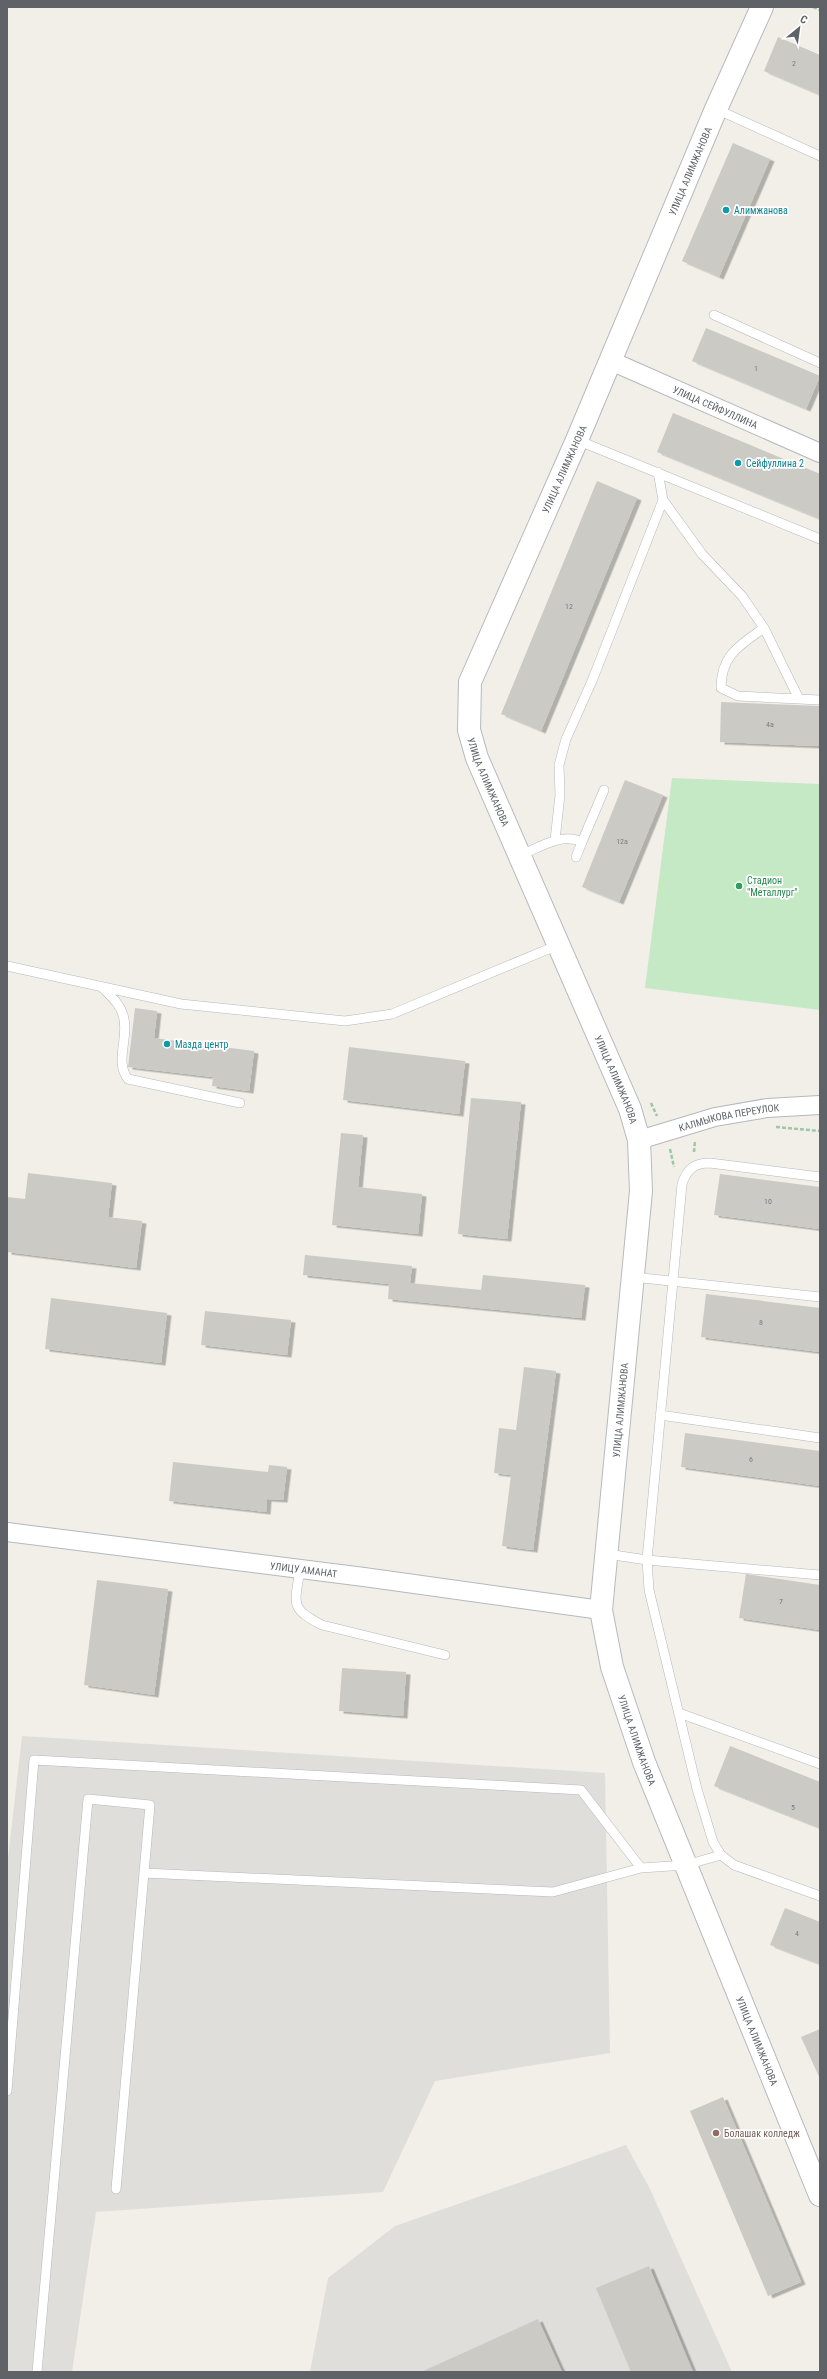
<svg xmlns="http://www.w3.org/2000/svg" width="827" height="2379" viewBox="0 0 827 2379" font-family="'Roboto Condensed',sans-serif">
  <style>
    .industrial { fill: #e0deda }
    .green { fill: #c5e8c5 }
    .building { fill: #cccac5; filter: url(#shadow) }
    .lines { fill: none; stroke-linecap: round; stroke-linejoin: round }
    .lane-casing { stroke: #b5b8bc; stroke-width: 10 }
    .street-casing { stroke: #b5b8bc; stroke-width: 20 }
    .secondary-casing { stroke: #b6babf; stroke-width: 24 }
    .path { stroke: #9cc7a9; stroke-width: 2.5; stroke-dasharray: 4 2; stroke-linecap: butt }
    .lane { stroke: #fff; stroke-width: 9 }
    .street { stroke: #fff; stroke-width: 18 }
    .secondary { stroke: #fff; stroke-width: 22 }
    .culture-dot { fill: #0f9aa8; stroke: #fff; stroke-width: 1.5 }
    .leisure-dot { fill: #2e9e5b; stroke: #fff; stroke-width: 1.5 }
    .education-dot { fill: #8d6e63; stroke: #fff; stroke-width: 1.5 }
    .labels { text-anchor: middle; stroke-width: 3.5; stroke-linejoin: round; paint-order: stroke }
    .number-label { font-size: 8px; fill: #7a7d7f }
    .street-label { font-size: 10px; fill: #5f6368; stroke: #fff }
    .culture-label { font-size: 10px; fill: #0d838f; stroke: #fff; text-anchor: start }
    .leisure-label { font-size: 10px; fill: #27864d; stroke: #fff; text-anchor: start }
    .education-label { font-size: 10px; fill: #785e54; stroke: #fff; text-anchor: start }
  </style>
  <defs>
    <filter id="shadow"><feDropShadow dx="4.5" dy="2.5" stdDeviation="0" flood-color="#0004"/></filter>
  </defs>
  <rect width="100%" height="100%" fill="#f1efe8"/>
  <!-- industrial -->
  <path class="industrial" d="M22,1736l583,37 5,280 -175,28 -52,111 -287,20 -24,160h-65v-505z
    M626,2145l24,44 82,183h-422l18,-94 67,-52z"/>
  <!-- green -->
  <path class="green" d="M672,778l148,6v226l-175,-22z"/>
  <!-- building -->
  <path class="building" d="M778,37l42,18v40l-56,-24z
    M733,143l37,16 -51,118 -37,-16z
    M706,328l114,48 -14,33 -114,-48z
    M673,413l147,61v45l-163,-67z
    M597,481l40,17 -96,233 -40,-17z
    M721,702l99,4v40l-100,-4z
    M625,780l38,15 -44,107 -37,-15z
    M135,1008l22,3 -3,27 100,13 -5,40 -37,-5 1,-9 -85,-10z
    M349,1047l116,14 -6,53 -116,-14z
    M471,1098l50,4 -14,137 -49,-5z
    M341,1133l22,2 -5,52 64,7 -4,40 -86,-9z
    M28,1173l84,10 -4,34 34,4 -6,47 -129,-16v-55l18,2z
    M720,1174l100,13v42l-106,-14z
    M305,1255l107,11 -2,17 71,7 2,-15 102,10 -4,33 -193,-19 1,-15 -86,-9z
    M706,1294l114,14v44l-119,-15z
    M51,1298l116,15 -6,50 -116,-14z
    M205,1311l86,9 -4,35 -86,-10z
    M524,1367l32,4 -23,179 -31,-4 9,-71 -17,-2 5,-45 17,2z
    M685,1433l135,18v35l-139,-19z
    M173,1462l95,10 1,-7 18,2 -4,33 -16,-1 -1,13 -97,-11z
    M746,1574l74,11v45l-81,-12z
    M97,1580l71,9 -14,106 -70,-10z
    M342,1668l64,4 -3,44 -64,-5z
    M730,1746l90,36v46l-106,-42z
    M785,1908l35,14v42l-50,-19z
    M820,2029v50l-19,-42z
    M723,2097l78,185 -33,14 -78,-185z
    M649,2266l44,106h-62l-35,-84z
    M538,2319l24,53h-141z"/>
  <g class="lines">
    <!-- lane casing -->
    <g class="lane-casing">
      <path id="lane" d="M716,109l104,47
        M714,315l106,48
        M577,440l243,99
        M658,472l5,28 39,54 40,42 22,32c-24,17 -43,27 -43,60l17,8 82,4
        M764,628l35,71
        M555,840l5,-45 -1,-30 7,-26 26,-58 71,-181
        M582,842l22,-52
        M519,856c19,-8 43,-24 63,-14l-6,15
        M7,966l174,38 164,17 47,-7 166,-69
        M101,986c8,9 19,17 22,29 7,21 -9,47 5,64l112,24
        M820,1177l-110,-14c-16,0 -23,6 -28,21l-35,376 2,30 48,199 16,53 8,13 13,10 86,31
        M633,1277l187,20
        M660,1415l160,23
        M607,1554l40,6 173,15
        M300,1569c-5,35 -11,39 22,56l123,30
        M679,1713l141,51
        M144,1873l409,19 88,-24
        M7,2091l27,-331 547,30 60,78 45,-3 35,-10
        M37,2372l51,-573 62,6 -34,384"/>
    </g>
    <!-- street casing -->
    <g class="street-casing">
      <g id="street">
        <path id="s1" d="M611,361l209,92"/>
        <path id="s2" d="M639,1140l76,-23 52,-9 53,-3"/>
        <path id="s3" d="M7,1532l357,45 237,33"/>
      </g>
    </g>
    <!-- secondary casing -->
    <g class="secondary-casing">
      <g id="secondary">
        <path id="s4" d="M762,7l-46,102 -139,331 -107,242 -1,48 8,28 153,351 9,31 2,51 -40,419 11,57 32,95 176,433"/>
      </g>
    </g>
    <!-- path -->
    <path class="path" d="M813,7l7,3
      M651,1103l6,13
      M776,1127l44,4
      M670,1149l4,18
      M694,1152l1,-11"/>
    <!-- lane -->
    <use href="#lane" class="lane"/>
    <!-- street -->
    <use href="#street" class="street"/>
    <!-- secondary -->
    <use href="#secondary" class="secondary"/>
  </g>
  <!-- markers -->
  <g class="culture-dot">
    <circle cx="726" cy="210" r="4"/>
    <circle cx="738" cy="463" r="4"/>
    <circle cx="167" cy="1044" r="4"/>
  </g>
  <circle class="leisure-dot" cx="739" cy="886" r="4"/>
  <circle class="education-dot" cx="716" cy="2133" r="4"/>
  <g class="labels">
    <!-- number labels -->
    <g class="number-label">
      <text x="794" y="66">2</text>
      <text x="756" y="371">1</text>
      <text x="569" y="609">12</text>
      <text x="770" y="727">4а</text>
      <text x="622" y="844">12а</text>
      <text x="768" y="1204">10</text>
      <text x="761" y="1325">8</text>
      <text x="751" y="1462">6</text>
      <text x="781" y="1604">7</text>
      <text x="793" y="1810">5</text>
      <text x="797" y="1936">4</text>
    </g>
    <!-- street labels -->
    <g class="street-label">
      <text transform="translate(690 171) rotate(-67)" y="4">УЛИЦА АЛИМЖАНОВА</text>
      <text dy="4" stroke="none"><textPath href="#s1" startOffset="114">УЛИЦА СЕЙФУЛЛИНА</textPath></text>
      <text transform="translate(564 469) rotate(-66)" y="4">УЛИЦА АЛИМЖАНОВА</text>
      <text dy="4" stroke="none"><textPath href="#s4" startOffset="839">УЛИЦА АЛИМЖАНОВА</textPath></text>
      <text dy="4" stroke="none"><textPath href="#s4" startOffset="1163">УЛИЦА АЛИМЖАНОВА</textPath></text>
      <text dy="4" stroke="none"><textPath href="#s2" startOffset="93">КАЛМЫКОВА ПЕРЕУЛОК</textPath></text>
      <text transform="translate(620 1410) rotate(-85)" y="4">УЛИЦА АЛИМЖАНОВА</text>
      <text dy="4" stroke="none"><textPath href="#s3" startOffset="299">УЛИЦУ АМАНАТ</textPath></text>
      <text dy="4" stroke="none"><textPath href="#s4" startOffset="1835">УЛИЦА АЛИМЖАНОВА</textPath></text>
      <text dy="4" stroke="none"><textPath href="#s4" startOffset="2159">УЛИЦА АЛИМЖАНОВА</textPath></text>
    </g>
    <!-- culture labels -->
    <g class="culture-label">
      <text x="734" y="214">Алимжанова</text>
      <text x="746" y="467">Сейфуллина 2</text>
      <text x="175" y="1048">Мазда центр</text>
    </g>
    <!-- leisure labels -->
    <g class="leisure-label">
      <text x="747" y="884">Стадион<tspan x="747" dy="12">"Металлург"</tspan></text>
    </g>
    <!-- education labels -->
    <g class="education-label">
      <text x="724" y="2137">Болашак колледж</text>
    </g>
  </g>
  <!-- border -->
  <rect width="827" height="2379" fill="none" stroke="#5f6368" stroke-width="16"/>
  <!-- north arrow -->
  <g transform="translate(799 28) rotate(29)" stroke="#ffffff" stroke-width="3" paint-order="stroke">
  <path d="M0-3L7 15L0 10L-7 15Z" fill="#5f6368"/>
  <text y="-6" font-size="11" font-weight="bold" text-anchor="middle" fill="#5f6368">С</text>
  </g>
</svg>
